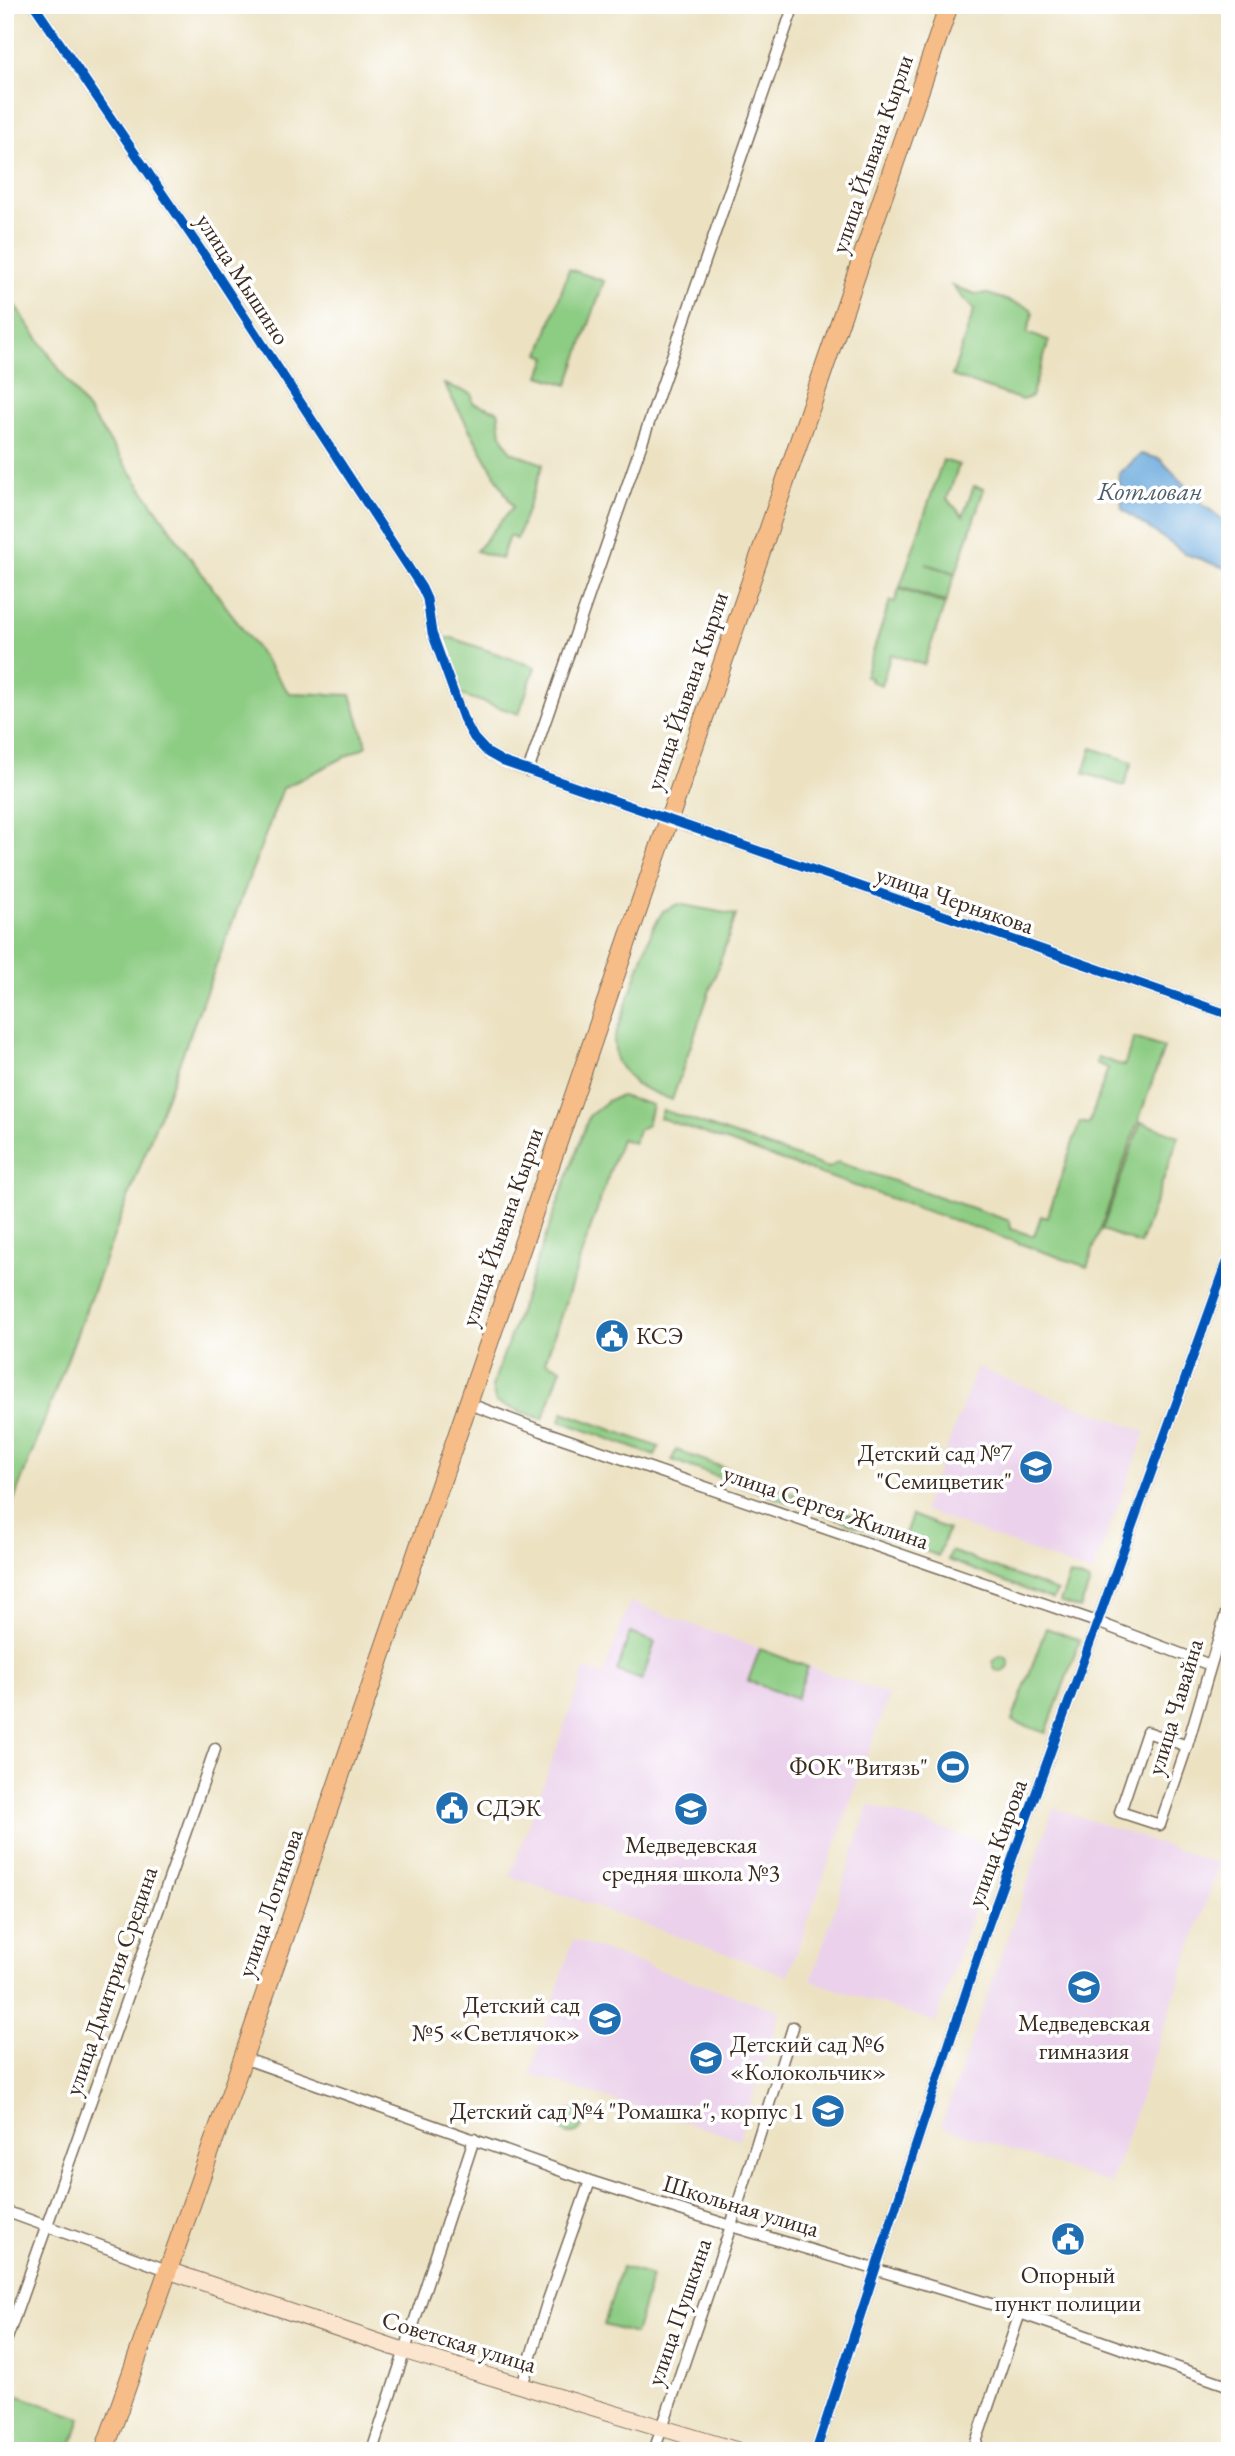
<svg xmlns="http://www.w3.org/2000/svg" width="1235" height="2456" viewBox="0 0 1235 2456" font-family="'EB Garamond',serif">
  <style>
    .built { fill: #ebd1eb }
    .green { fill: #8dcc83; stroke: #647b50; stroke-width: 2 }
    .water { fill: #69a9dc; stroke: #526a7d; stroke-width: 2 }
    .lines { fill: none; stroke-linecap: round; stroke-linejoin: round }
    .street-casing { stroke: #796a57; stroke-width: 13 }
    .secondary-casing { stroke: #796a57; stroke-width: 18 }
    .primary-casing { stroke: #796a57; stroke-width: 20 }
    .street { stroke: #fff; stroke-width: 10 }
    .secondary { stroke: #fce5cf; stroke-width: 16 }
    .primary { stroke: #f7bd88; stroke-width: 18 }
    .cycleway-casing { stroke: #fff; stroke-width: 13 }
    .cycleway { stroke: #0057b8; stroke-width: 9 }
    .labels { text-anchor: middle; stroke-width: 7; stroke-linejoin: round; paint-order: stroke }
    .street-label { font-size: 24px; fill: #3b2a1e; stroke: #fff }
    .poi-label { font-size: 24px; fill: #3b2a1e; stroke: #fff; text-anchor: end }
    .water-label { font-size: 26px; font-style: italic; fill: #4d5d6a; stroke: #fff }
  </style>
  <rect width="100%" height="100%" fill="#fff"/>
  <filter id="ink" filterUnits="userSpaceOnUse"><feTurbulence type="fractalNoise" baseFrequency=".0143" numOctaves="2"/><feDisplacementMap in="SourceGraphic" scale="14" xChannelSelector="R" yChannelSelector="G"/><feConvolveMatrix kernelMatrix="1 2 1 2 8 2 1 2 1" color-interpolation-filters="sRGB"/></filter>
  <filter id="wash" filterUnits="userSpaceOnUse"><feTurbulence type="fractalNoise" baseFrequency=".00686" numOctaves="4" result="noise"/><feDisplacementMap in="SourceGraphic" scale="28" xChannelSelector="R" yChannelSelector="G"/><feGaussianBlur stdDeviation="1.57" result="paint"/><feColorMatrix in="noise" values="0 0 0 0 0 0 0 0 0 0 0 0 0 0 0 0 0 1.4 0 .05"/><feComposite in="paint" operator="in"/></filter>
  <g filter="url(#wash)">
    <rect width="100%" height="100%" fill="#ece2c2"/>
    <!-- built -->
    <path class="built" d="M977,1368l169,64 -54,142 -169,-64z
      M630,1602l259,93 -101,281 -278,-100 75,-207 18,6z
      M869,1805l126,41 -59,176 -125,-41z
      M1054,1808l165,56 -108,320 -170,-58z
      M573,1940l207,71 -41,128 -209,-65z"/>
    <!-- green -->
    <path class="green" d="M569,269l35,12 -36,104 -28,-9 7,-19 -7,-3z
      M952,286l24,8h12l42,14 3,5 -6,20 22,8 -18,56 -9,3 -70,-24 22,-66z
      M5,291l177,255 107,147 62,2 16,51 -84,42 -278,736z
      M444,384l28,10 1,9 25,8 3,23 10,18 32,12 -26,75 -8,-3 -8,23 -25,-8 37,-44z
      M943,460l16,5 -12,34 16,17 11,-30 10,3 -28,84 -30,-9 29,10 -9,28 -46,-15z
      M899,589l46,15 -21,61 -33,-11 -10,31 -11,-4 1,-3 -6,-2 25,-75 5,1z
      M442,638h10l83,29 -16,47 -61,-20 -18,-51z
      M1092,748l40,14 -8,24 -40,-13z
      M678,904l58,11 -64,185 -36,-15 -20,-24 -2,-21 38,-110 11,-19z
      M1134,1038l30,10 -77,219 -427,-149 3,-8 166,58 9,-6 172,59 1,8 23,7 7,-20 6,2 33,-96 9,2 19,-56 -12,-5 2,-6 26,9z
      M621,1096l31,9 -5,20 -9,5 -4,13 -13,-4 -76,223 16,6 -18,51 -47,-16 -4,-16 97,-271 20,-16z
      M1141,1122l38,14 -39,108 -38,-14z
      M563,1412l96,35 -4,9 -95,-35z
      M676,1450l119,44 -4,10 -119,-44z
      M809,1499l79,30 -3,8 -79,-30z
      M912,1515l36,14 -10,27 -36,-14z
      M951,1551l106,40 -4,9 -105,-40z
      M1070,1575l20,7 -10,27 -20,-7z
      M1046,1628l34,12 -34,93 -34,-12z
      M630,1633l25,9 -13,38 -25,-9z
      M760,1649l48,18 -12,32 -48,-18z
      M993 1664a8 8 0 1 1 16 0a8 8 0 1 1-16 0Z
      M559 2122a12 12 0 1 1 24 0a12 12 0 1 1-24 0Z
      M621,2267l31,9 -17,58 -31,-9z
      M5,2391l76,27 -11,33h-65z"/>
    <!-- water -->
    <path class="water" d="M1141,454l19,5 45,47 25,19v45l-44,-16 -64,-45 -3,-35z"/>
  </g>
  <g filter="url(#ink)">
    <g class="lines">
      <!-- street casing -->
      <g class="street-casing">
        <path id="street" d="M34,5l171,251 217,332 5,11 5,34 31,85 11,20 14,15 16,9 726,253
          M528,771l266,-766
          M467,1403l75,28 555,191 113,43
          M1187,1746l-40,-14 -27,80 40,13 27,-79 43,-146
          M243,2058l347,123 141,45 283,85 216,75
          M5,2211l162,59
          M5,2344l210,-595
          M522,2386l25,-83 43,-122
          M372,2451l102,-312
          M654,2451l77,-225 62,-199
          M816,2451l168,-514 246,-683
          M973,2451l47,-138"/>
      </g>
      <!-- secondary casing -->
      <g class="secondary-casing">
        <path id="secondary" d="M167,2270l238,81 334,100"/>
      </g>
      <!-- primary casing -->
      <g class="primary-casing">
        <path id="primary" d="M104,2451l139,-393 706,-2053"/>
      </g>
      <!-- street -->
      <use href="#street" class="street"/>
      <!-- secondary -->
      <use href="#secondary" class="secondary"/>
      <!-- primary -->
      <use href="#primary" class="primary"/>
      <!-- cycleway casing -->
      <g class="cycleway-casing">
        <path id="cycleway" d="M34,5l171,251 217,332 5,11 5,34 31,85 11,20 14,15 16,9 726,253
          M816,2451l168,-514 246,-683"/>
      </g>
      <!-- cycleway -->
      <use href="#cycleway" class="cycleway"/>
    </g>
  </g>
  <!-- icons -->
  <defs>
    <g id="civic-disc" transform="scale(1.75)"><circle r="9.5" fill="#1f6fb2" stroke="#fff"/><path d="M-.6-6.5H3V-4.5H.6V-3L4-1V1h2V6H-6V1h2V-1L-.6-3ZM-1.2 2.5V6h2.4V2.5Z" fill="#fff"/></g>
    <g id="school-disc" transform="scale(1.75)"><circle r="9.5" fill="#1f6fb2" stroke="#fff"/><path d="M0-5L7-2L0 1L-7-2ZM-4 1L0 2.5L4 1V4Q0 6-4 4Z" fill="#fff"/></g>
    <g id="stadium-disc" transform="scale(1.75)"><circle r="9.5" fill="#1f6fb2" stroke="#fff"/><path d="M0-5a6.5 5 0 1 0 0 10a6.5 5 0 1 0 0-10ZM-3.5-1.8h7v3.6h-7Z" fill="#fff"/></g>
  </defs>
  <g fill-rule="evenodd">
    <use href="#civic-disc" x="612" y="1336"/>
    <use href="#school-disc" x="1036" y="1467"/>
    <use href="#stadium-disc" x="953" y="1767"/>
    <use href="#civic-disc" x="452" y="1808"/>
    <use href="#school-disc" x="691" y="1809"/>
    <use href="#school-disc" x="1084" y="1987"/>
    <use href="#school-disc" x="605" y="2019"/>
    <use href="#school-disc" x="706" y="2058"/>
    <use href="#school-disc" x="828" y="2111"/>
    <use href="#civic-disc" x="1068" y="2239"/>
  </g>
  <g class="labels">
    <!-- street labels -->
    <g class="street-label">
      <text transform="translate(872 154) rotate(-71)" y="8">улица Йывана Кырли</text>
      <text transform="translate(243 279) rotate(57)" y="8">улица Мышино</text>
      <text transform="translate(687 691) rotate(-71)" y="8">улица Йывана Кырли</text>
      <text transform="translate(955 900) rotate(19)" y="8">улица Чернякова</text>
      <text transform="translate(502 1227) rotate(-71)" y="8">улица Йывана Кырли</text>
      <text transform="translate(826 1507) rotate(19)" y="8">улица Сергея Жилина</text>
      <text transform="translate(1175 1707) rotate(-73)" y="8">улица Чавайна</text>
      <text transform="translate(997 1843) rotate(-70)" y="8">улица Кирова</text>
      <text transform="translate(270 1903) rotate(-71)" y="8">улица Логинова</text>
      <text transform="translate(111 1981) rotate(-71)" y="8">улица Дмитрия Средина</text>
      <text transform="translate(741 2206) rotate(17)" y="8">Школьная улица</text>
      <text transform="translate(679 2312) rotate(-71)" y="8">улица Пушкина</text>
      <text transform="translate(459 2342) rotate(17)" y="8">Советская улица</text>
    </g>
    <!-- poi labels -->
    <g class="poi-label">
      <text x="636" y="1344" text-anchor="start">КСЭ</text>
      <text x="1012" y="1461">Детский сад №7<tspan x="1012" dy="28">"Семицветик"</tspan></text>
      <text x="928" y="1775">ФОК "Витязь"</text>
      <text x="476" y="1816" text-anchor="start">СДЭК</text>
      <text x="691" y="1853" text-anchor="middle">Медведевская<tspan x="691" dy="28">средняя школа №3</tspan></text>
      <text x="580" y="2013">Детский сад<tspan x="580" dy="28">№5 «Светлячок»</tspan></text>
      <text x="1084" y="2031" text-anchor="middle">Медведевская<tspan x="1084" dy="28">гимназия</tspan></text>
      <text x="730" y="2052" text-anchor="start">Детский сад №6<tspan x="730" dy="28">«Колокольчик»</tspan></text>
      <text x="804" y="2119">Детский сад №4 "Ромашка", корпус 1</text>
      <text x="1068" y="2283" text-anchor="middle">Опорный<tspan x="1068" dy="28">пункт полиции</tspan></text>
    </g>
    <!-- water labels -->
    <g class="water-label">
      <text x="1150" y="500">Котлован</text>
    </g>
  </g>
  <!-- margin -->
  <rect width="1235" height="2456" fill="none" stroke="#fff" stroke-width="28"/>
</svg>
